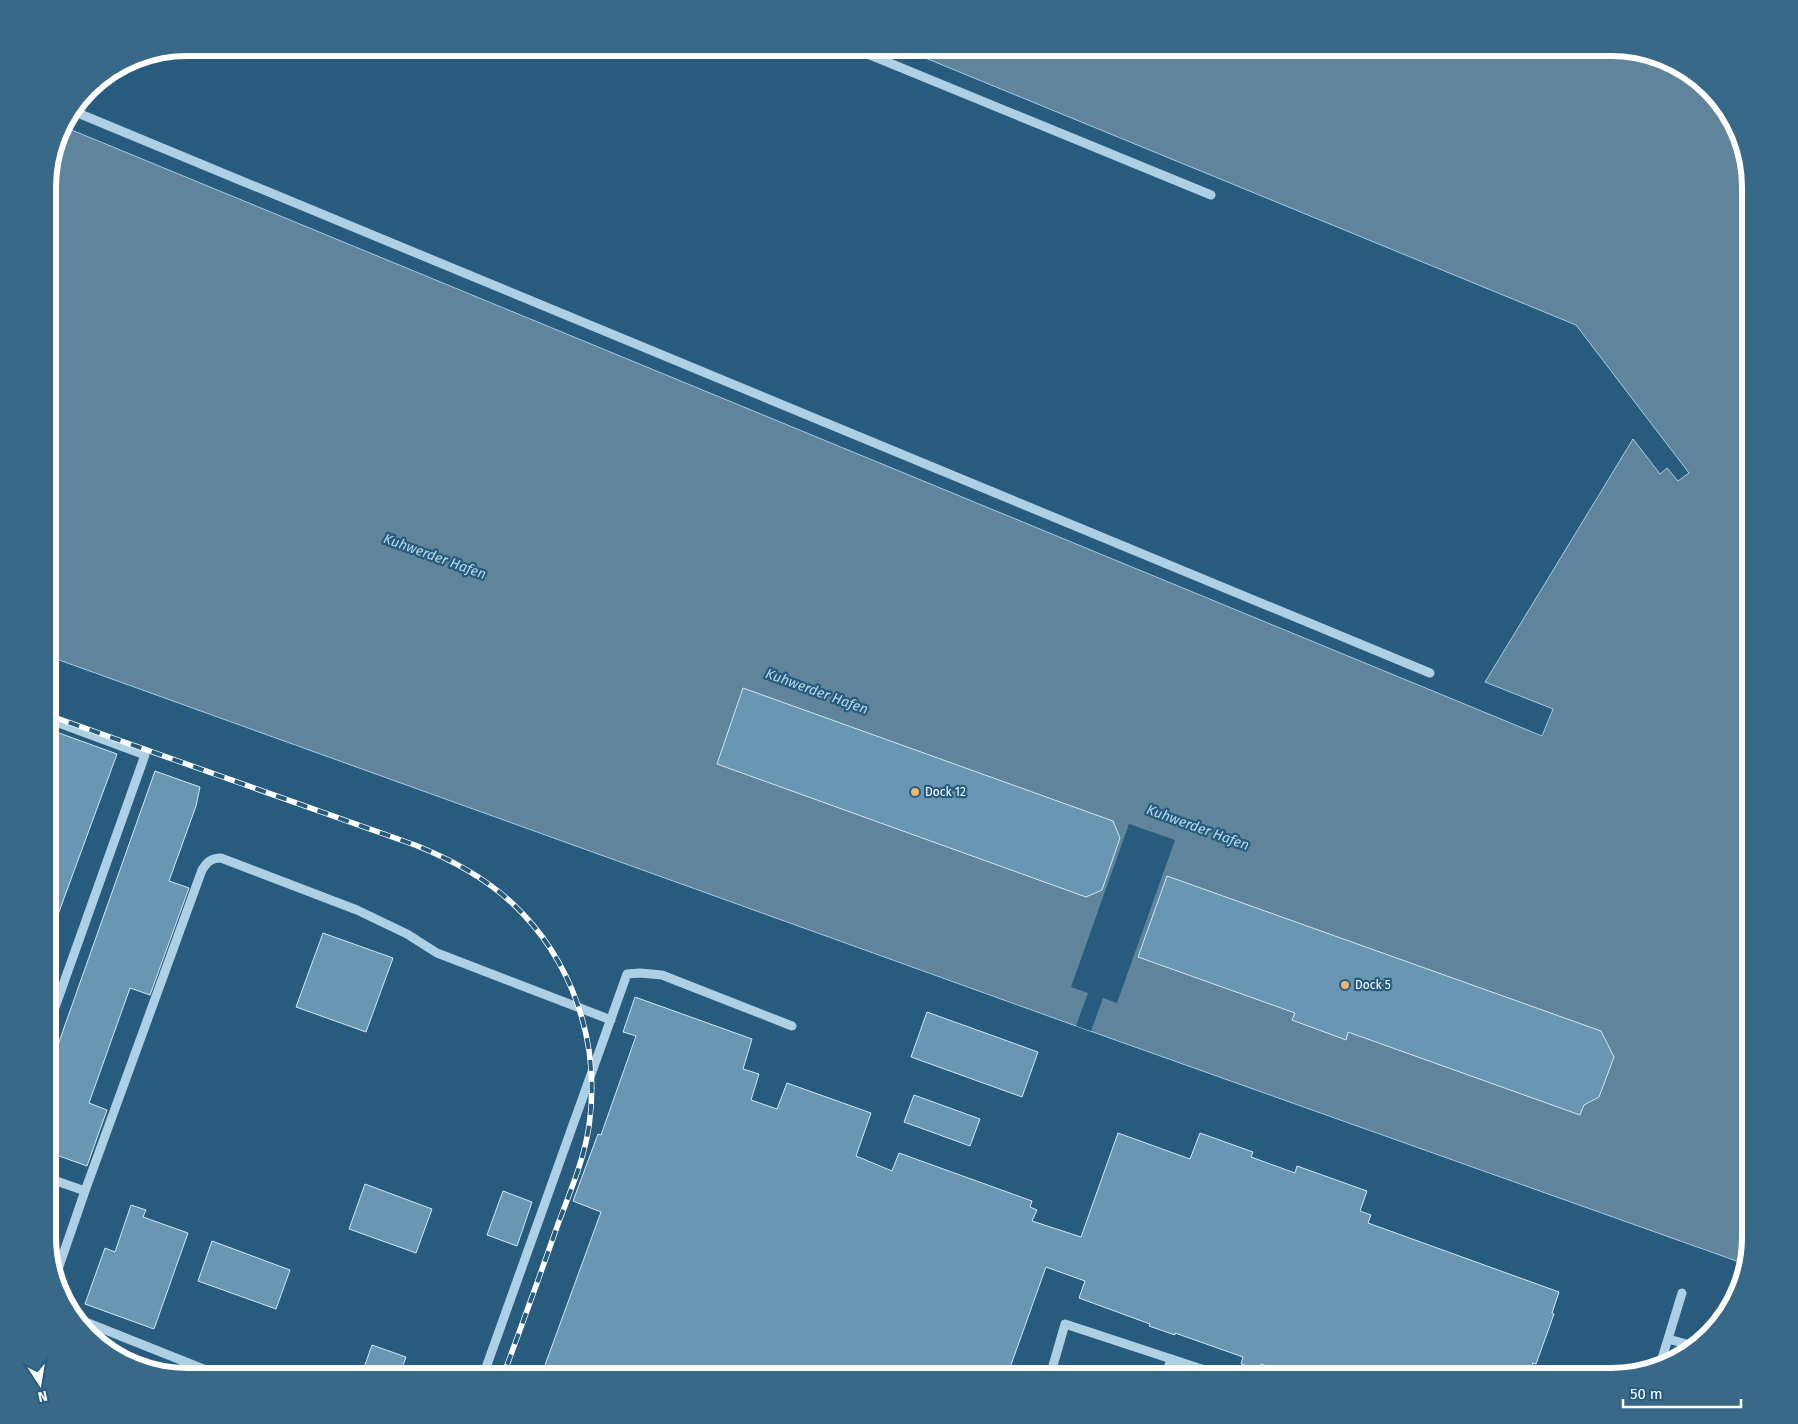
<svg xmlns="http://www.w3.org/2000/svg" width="1798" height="1424" viewBox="0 0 1798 1424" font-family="'Fira Sans',sans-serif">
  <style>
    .water { fill: #5f849b; stroke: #a3cde5 }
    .pier { fill: #285c7e }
    .building { fill: #6996b2; stroke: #d1e7f4 }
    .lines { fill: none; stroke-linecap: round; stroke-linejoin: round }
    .minor { stroke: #aed0e5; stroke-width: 9 }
    .rail-casing { stroke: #fff; stroke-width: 5.5 }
    .rail { stroke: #285c7e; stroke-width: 4; stroke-dasharray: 11; stroke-linecap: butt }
    .poi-dot { fill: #ecb575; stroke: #285c7e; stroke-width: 2 }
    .labels { text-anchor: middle; stroke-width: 4.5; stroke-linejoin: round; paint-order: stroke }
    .poi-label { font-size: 12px; fill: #fff; stroke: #285c7e; text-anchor: start }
    .water-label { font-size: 14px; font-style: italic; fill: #b9d9ec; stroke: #285c7e }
    .rim { fill: none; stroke: #fff; stroke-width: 6 }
  </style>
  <rect width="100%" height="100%" fill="#285c7e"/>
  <!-- water -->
  <path class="water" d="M901,48h710l53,10 39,24 33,44 14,61v1050l-5,27 -669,-238 -1028,-370v-478l14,-52 1480,610 11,-27 -68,-27 148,-243 27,35 7,-6 11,13 11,-8 -113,-148z"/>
  <!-- pier -->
  <path class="pier" d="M1129,824l46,16 -58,163 -14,-5 -12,33 -15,-5 12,-33 -17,-6z"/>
  <!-- building -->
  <path class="building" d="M743,688l370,133 7,17 -18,52 -16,7 -369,-133z
    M48,729l69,25 -68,185h-1z
    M155,771l45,16 -4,19 -27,75 20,7 -39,107 -20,-7 -41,115 18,7 -20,56 -39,-14v-79z
    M1167,876l434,155 13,26 -15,40 -15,8 -4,10 -232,-83 -2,8 -54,-20 3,-7 -157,-56z
    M323,933l70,25 -27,74 -70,-25z
    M635,997l117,42 -9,30 16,5 -8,26 26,9 10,-26 84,30 -15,43 36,15 7,-18 133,48 -2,6 7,3 -5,11 49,16 37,-104 72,26 10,-26 53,19 -2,5 44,16 2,-7 70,25 -7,20 11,4 -3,8 191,69 -7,21 2,1 -18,50 -3,-1 -4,13h-166l-20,-7 -3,7h-44l-35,-12 -3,6 -17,-6 2,-7 -68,-24v2l-26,-9 1,-2 -71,-26 6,-17 -39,-14 -39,109h-466l60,-164 -28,-11 25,-67 3,1 35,-99 -13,-4z
    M927,1012l111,40 -16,45 -111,-40z
    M914,1095l66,24 -10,27 -66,-24z
    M365,1184l67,25 -16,44 -67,-24z
    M503,1191l29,11 -15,44 -30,-11z
    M131,1205l15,5 -3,7 45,16 -34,96 -69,-25 20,-56 10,4z
    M212,1241l78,29 -14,39 -78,-28z
    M372,1345l34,12 -7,19h-38z"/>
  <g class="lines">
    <!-- minor -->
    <path class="minor" d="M853,48l358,147
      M73,111l1357,562
      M48,1027l97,-272 -97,-36
      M48,1178l37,13 -29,84
      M85,1191l117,-321c5,-8 9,-12 19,-12l136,52 50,24 30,19 174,67
      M78,1319l143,57
      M1668,1339l26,7
      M96,1342l5,-12
      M1660,1365l22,-72
      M483,1376l144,-402 13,-1 22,2 130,51
      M1050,1376l15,-52 158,52
      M1164,1376l8,-17"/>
    <!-- rail casing -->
    <g class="rail-casing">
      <path id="rail" d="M48,715l367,130c35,14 69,32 97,58 61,57 89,141 77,223 -5,34 -19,66 -31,98 -18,51 -36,101 -55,152"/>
    </g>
    <!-- rail -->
    <use href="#rail" class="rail"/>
  </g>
  <!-- markers -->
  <g class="poi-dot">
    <circle cx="915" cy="792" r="5"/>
    <circle cx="1345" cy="985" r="5"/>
  </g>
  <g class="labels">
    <!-- poi labels -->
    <g class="poi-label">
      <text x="925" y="796">Dock 12</text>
      <text x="1355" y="989">Dock 5</text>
    </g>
    <!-- water labels -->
    <g class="water-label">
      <text transform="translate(435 556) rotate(20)" y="5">Kuhwerder Hafen</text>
      <text transform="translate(817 691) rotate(20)" y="5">Kuhwerder Hafen</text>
      <text transform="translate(1198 827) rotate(20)" y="5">Kuhwerder Hafen</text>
    </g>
  </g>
  <!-- crop -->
  <path d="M0 0H1798V1424H0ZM187 56H1611A131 131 0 0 1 1742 187V1237A131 131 0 0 1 1611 1368H187A131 131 0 0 1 56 1237V187A131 131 0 0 1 187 56Z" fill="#396988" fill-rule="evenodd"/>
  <path class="rim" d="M187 56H1611A131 131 0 0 1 1742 187V1237A131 131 0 0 1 1611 1368H187A131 131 0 0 1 56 1237V187A131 131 0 0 1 187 56Z"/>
  <!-- north arrow -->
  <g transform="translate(40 1384) rotate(168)" stroke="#285c7e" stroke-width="4" paint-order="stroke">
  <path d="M0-4L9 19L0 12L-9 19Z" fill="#ffffff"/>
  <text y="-8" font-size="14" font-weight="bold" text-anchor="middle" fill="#ffffff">N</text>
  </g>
  <!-- scale -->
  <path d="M1623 1399v8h118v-8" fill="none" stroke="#ffffff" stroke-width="2.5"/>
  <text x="1630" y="1399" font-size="15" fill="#ffffff" stroke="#285c7e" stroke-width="4" paint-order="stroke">50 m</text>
</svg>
